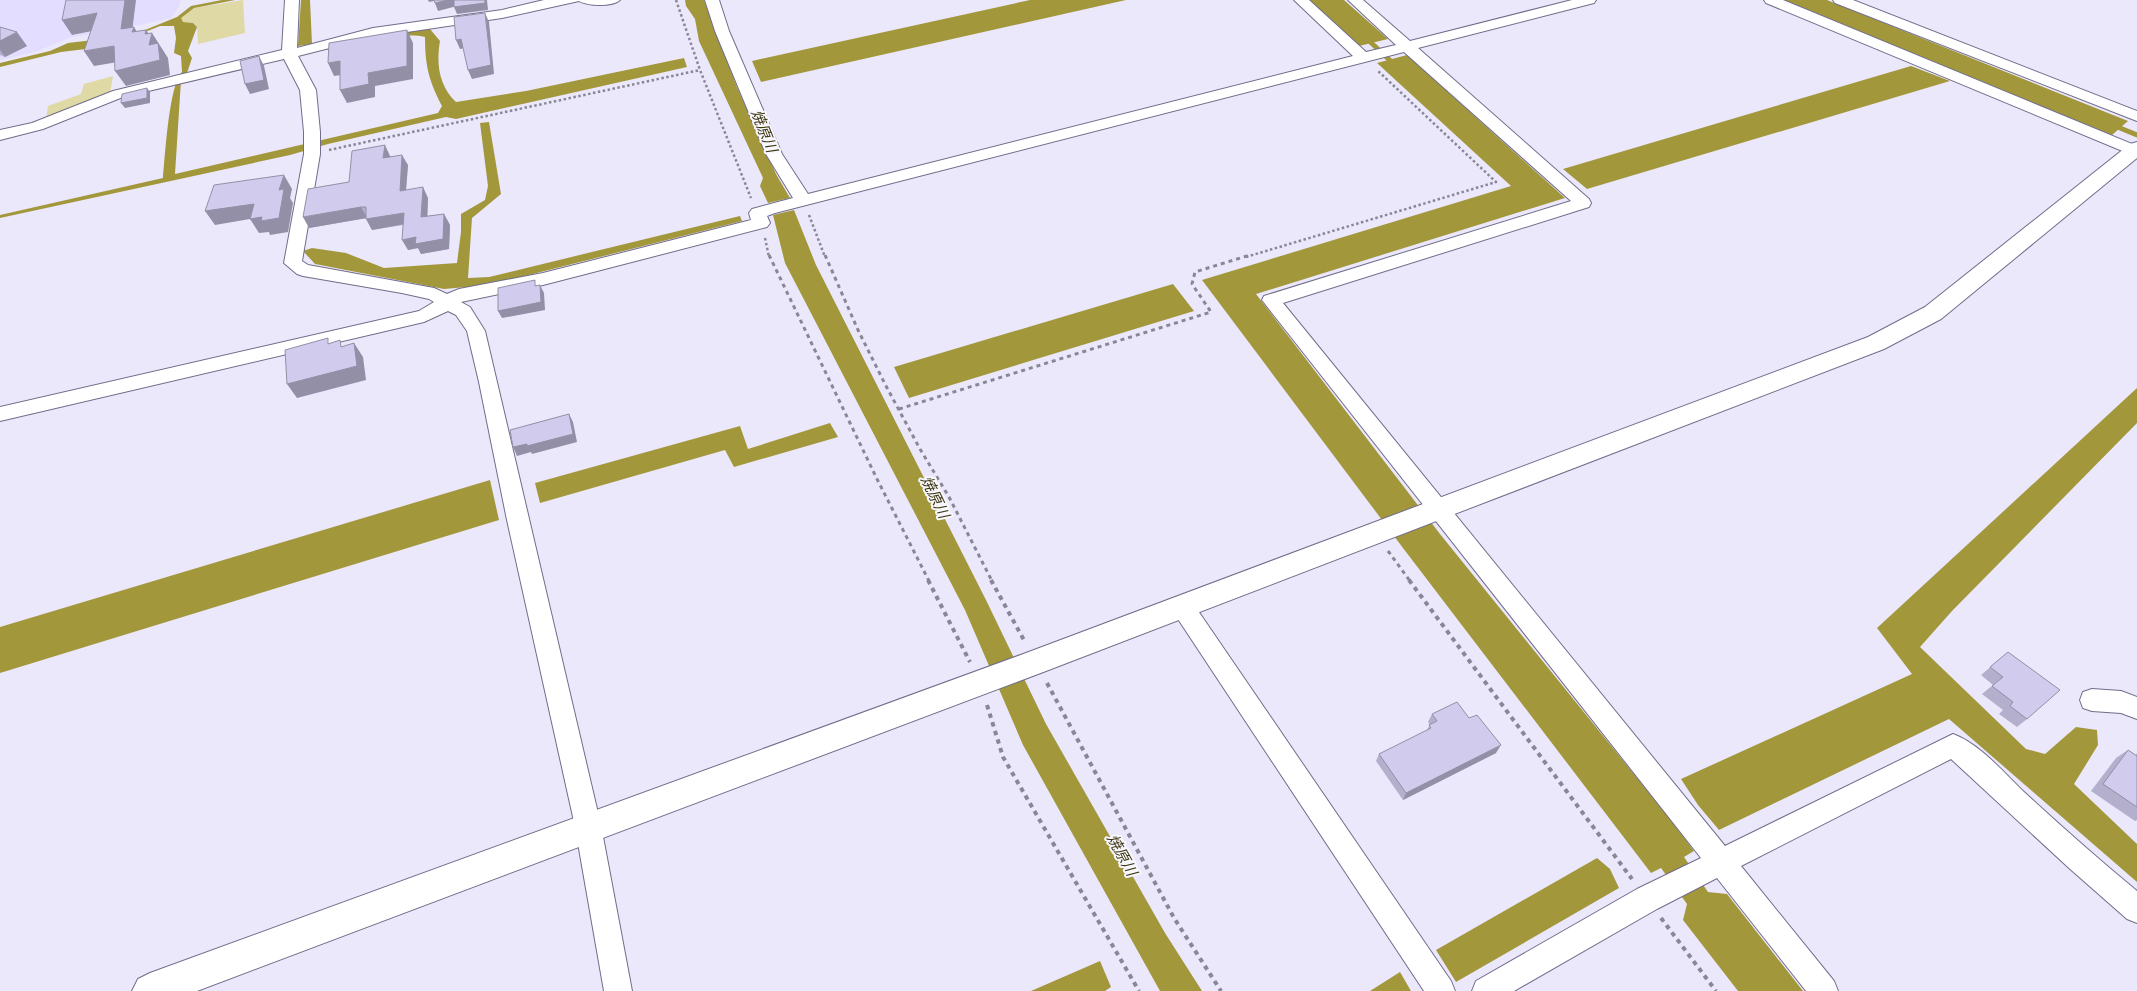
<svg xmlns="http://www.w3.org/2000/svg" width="2137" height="991" viewBox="0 0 2137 991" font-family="Manrope,'Noto Sans JP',sans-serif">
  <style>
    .built { fill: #e3deff }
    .green { fill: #dfd9a5 }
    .water { fill: #a3973c }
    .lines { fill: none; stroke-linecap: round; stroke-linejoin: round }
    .stream { stroke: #a3973c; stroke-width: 5 }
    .minor-casing { stroke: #716d8a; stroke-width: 2 }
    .tertiary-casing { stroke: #716d8a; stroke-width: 2 }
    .path-far2 { stroke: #898696; stroke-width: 2.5; stroke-dasharray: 2.5 2.5; stroke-linecap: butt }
    .path-far1 { stroke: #898696; stroke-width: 3; stroke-dasharray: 4 4; stroke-linecap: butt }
    .path { stroke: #898696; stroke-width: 4; stroke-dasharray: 4.5 4.5; stroke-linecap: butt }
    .minor { fill: #fff; fill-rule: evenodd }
    .tertiary { fill: #fff; fill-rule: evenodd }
    .wall { fill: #b4afcc }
    .shaded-wall { fill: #928fa6 }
    .building { fill: #d1cced; stroke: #928fa6 }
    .labels { text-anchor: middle; stroke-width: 4; stroke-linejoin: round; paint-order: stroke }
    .water-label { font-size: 15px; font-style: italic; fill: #3c3710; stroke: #f8f7fe }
  </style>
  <rect width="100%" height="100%" fill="#ebe8fc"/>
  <!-- built -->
  <path class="built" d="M0,0h180v5l-9,13 -63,14 -36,5 -37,15 -35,8z"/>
  <!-- green -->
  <path class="green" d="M243,0l2,33 -47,11 -1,-17 -4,-4 -10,-1 -3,-4 14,-10z
    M113,76l-3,18 -64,26 2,-14 33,-12 3,-10z"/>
  <!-- water -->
  <path class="water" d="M222,0h13l-41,8 -13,10 2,4 10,1 4,4 -9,24 4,7 -5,15 -6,7 -6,94 263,-61 4,-7c-13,-25 -17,-40 -17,-69 -25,-6 -55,7 -80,11 -9,2 -18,1 -27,2l98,-21h14l10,12c-4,23 -1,45 16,61l70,-11 158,-33 3,9 -231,52 -10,-2 -118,27 -38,11 -290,63v-3l163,-37c2,-21 6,-93 19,-106l-1,-16 -7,-3 2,-15 -2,-12h-14l-20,8 -46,14 -33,4 -61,15v-4l50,-12 18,-8 42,-5 35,-8 32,-13 14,-11z
    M301,0h9l2,44 -14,2z
    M685,0h19l33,87 39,87 14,24 -22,5 -8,-17 3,-8 -64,-137 -4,-22 -9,-13z
    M1030,0h96l-365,82 -9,-21z
    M1309,0h35l44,39 -29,7z
    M1784,0h43l301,121 -16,14z
    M1407,55l158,143 -309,96 184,240 231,286 23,31 -10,6 24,35 19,2 76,97h-65l-55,-71 4,-16 -26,-36 -10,5 -248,-325 -201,-268 309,-94 -134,-123z
    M1911,66l39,15 -363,108 -24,-20z
    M489,122l12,72 -29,24 -4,60 21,-1 251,-61 2,5 -253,64 -45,4 -129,-25 -12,-13 9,-3 34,5 38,15 73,-5 4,-31v-18l24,-14 3,-14 -8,-63z
    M794,210l22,55 170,335 60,124 119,209 37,58h-42l-137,-246 -58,-135 -180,-347 -12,-48z
    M1173,284l21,27 -285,87 -15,-31z
    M2137,388v35l-185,188 -32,36 106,102 19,5 31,-27 21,3 1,15 -24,39 63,60v38l-188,-163 -230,111 -21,-25 -17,-26 231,-105 -35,-46z
    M830,423l8,14 -104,30 -9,-17 -185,53 -5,-20 205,-57 8,23z
    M490,480l9,40 -499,153v-46z
    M1597,858l13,11 9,19 -163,94 -20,-32z
    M1100,961l11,26 -6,4h-74z
    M1400,972l11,19h-41z"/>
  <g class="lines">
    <!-- stream -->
    <path class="stream" d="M1365,37l31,29
      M2120,128l17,7"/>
    <!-- minor casing -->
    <g class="minor-casing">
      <path id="minor" d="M285,0h14l-2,48 76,-20 129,-18 42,-10h76c-7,7 -33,6 -41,1l-77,17 -129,19 -75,19 18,34 4,42v22l-18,107 6,4 126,23 13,6 12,-5 84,-16 208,-53 -2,-7 3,-4 41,-11 -27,-44 -51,-123 -10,-31h14l10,31 53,123 26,40 545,-138 -59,-56h15l57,52 30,-7 -48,-45h15l47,41 162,-41h24l-2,3 -176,45 171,151 2,4 -2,4 -306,96 442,543 228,-112c27,10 50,38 71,58 37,34 74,67 113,99v32l-10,-4 -58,-51 -118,-109 -210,107 93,115 4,10h-32l-89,-113 -60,31 -143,82h-42l4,-10 161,-92 64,-31 -439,-558 2,-4 307,-95 -167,-149 -629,161 -8,3 3,7 -3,4 -224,58 -82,17 9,5 15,24 116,495 31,165h-28l-29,-165 -68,-306 -28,-138 -12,-51 -11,-16 -8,-4 -24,11 -424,99v-14l419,-96 15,-9 -5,-3 -27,-6 -99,-17 -6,-2 -13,-11 20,-109v-22l-4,-42 -16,-31 -161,38 -80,32 -43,11v-10l32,-7 81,-32 169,-41z
        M1764,0h19l354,146v11l-371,-154z
        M1833,0h20l284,111v10l-302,-118z
        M1182,596l8,3 261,382 4,10h-31l-250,-378 -3,-7 3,-7z
        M2092,689l29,2 16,6v22l-16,-6 -29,-2 -9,-3 -3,-8 3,-8z"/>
    </g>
    <!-- tertiary casing -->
    <g class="tertiary-casing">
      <path id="tertiary" d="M2137,142v16l-196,161 -57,30 -838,322 -849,320h-65l6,-12 12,-6 876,-320 842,-316 57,-30 205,-163z"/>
    </g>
    <!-- path-far2 -->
    <path class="path-far2" d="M676,0l24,70 51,128
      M329,150l371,-80
      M809,215l16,42
      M765,238l4,19
      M1246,257l250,-75 -119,-112"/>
    <!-- path-far1 -->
    <path class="path-far1" d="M769,255l108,224 52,102
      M825,255l33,75 28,56 34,63 29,48 43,84
      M899,409l312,-97 -19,-28 3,-12 55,-17
      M1388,551l22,30"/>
    <!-- path -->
    <path class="path" d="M928,580l42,82
      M991,580l34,62
      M1409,580l223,299
      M1047,683l127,235 47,73
      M987,705l16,52 136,234
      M1661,918l55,73"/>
    <!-- minor -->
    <use href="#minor" class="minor"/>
    <!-- tertiary -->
    <use href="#tertiary" class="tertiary"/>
  </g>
  <!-- wall -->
  <path class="wall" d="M0,27l27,19 -22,11 -5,-2z
    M390,156l18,9 -2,25 22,8 -1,18 17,-2 6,11 -1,24 -28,5 -3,-6 -10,2 -5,-25 -31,5 -6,-12 -57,10 40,-46z
    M2008,652l19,67 -10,8 -18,-13 4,-4 -21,-16 11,-9 -12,-10z
    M1432,714l64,39 -93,47 -27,-39 3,-7 47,-23 4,-6 -2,-3z
    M2128,750l8,5 1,-2v67l-2,1 -44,-30 25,-33z"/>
  <!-- shaded-wall -->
  <path class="shaded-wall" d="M125,0h11l-4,32 2,-5 9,15 -22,-13z
    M428,0h6v1l-5,1z
    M448,0h6l3,6 -19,5 -3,-8z
    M485,0h2l1,10 -31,4 -3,-7z
    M97,13l10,15 -35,7 -10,-15z
    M485,13l4,9 5,52 -22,5 -4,-9z
    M146,30l5,7 1,-4 16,25 2,17 -44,11 -11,-15 34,-26 -4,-11z
    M407,30l6,13v36l-38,7v11l-28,6 -7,-13z
    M17,32l10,14 -22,11 -5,-7v-9z
    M461,39l4,9 -5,1 -4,-9z
    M114,46l10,15 -30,5 -10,-15z
    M259,56l5,10 5,23 -19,5 -5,-10z
    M340,61l7,13 -13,2 -6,-13z
    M147,88l3,4v11l-25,5 -4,-5z
    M385,145l5,11 -1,12 -6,-10z
    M402,155l6,10 -3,37 -5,-11z
    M284,175l8,14 -2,9 3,5 -5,29 -18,3 -1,-3 -10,1 -9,-14 -35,6 -10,-14 74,-21z
    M423,187l5,11 -1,30 -6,-11z
    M361,207l6,11 -58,10 -6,-11z
    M404,213l6,10 -38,7 -6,-11z
    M444,214l6,11 -1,24 -28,5 -3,-6 -10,2 -6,-10z
    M540,285l4,8 1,17 -43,8 -4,-7z
    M354,343l9,14 3,23 -69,18 -10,-14z
    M569,414l4,8 4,20 -45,12 -1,-2 -14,4 -4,-9z
    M1501,745l-5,8 -93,47 3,-7z"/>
  <!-- building -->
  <path class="building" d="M66,0h59l-4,29 13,-2 -2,5 14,-2 -1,4 7,-1 -3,12 9,-2 2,17 -45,11 -1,-25 -30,5 13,-38 -35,7z
    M434,0h14l-13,3z
    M454,0h31v3l-31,4z
    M485,13l6,52 -23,5 -7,-31 -5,1 -2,-23z
    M0,27l17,5 -17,9z
    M407,30v36l-39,7 1,11 -29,6v-29l-12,2 1,-20z
    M259,56l5,24 -19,4 -5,-23z
    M147,88v10l-26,5 1,-9z
    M385,145l-2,13 19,-3 -2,36 23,-4 -2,30 23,-3 -1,25 -28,5 1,-7 -14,3 2,-27 -38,6v-12h-5l-58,10 5,-28 41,-7 3,-31z
    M284,175l-5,15 5,-1 -5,29 -18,3 1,-4 -12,2 4,-15 -49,7 9,-26z
    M535,280v6l5,-1 1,17 -43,9v-23z
    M328,338v6l12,-4 1,7 13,-4 3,23 -70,18 -2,-34z
    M569,414l4,20 -46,12v-2l-14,3 -3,-17z
    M2008,652l52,38 -33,29 -17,-13 3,-4 -21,-16 11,-9 -13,-10z
    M1457,702l12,16 8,-3 24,30 -95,48 -27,-39 52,-26 -2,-3 8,-4 -5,-7z
    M2128,750l9,6v51l-34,-23z"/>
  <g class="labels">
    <!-- water labels -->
    <g class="water-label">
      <text transform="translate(764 131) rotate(68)" y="5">焼原川</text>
      <text transform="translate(935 497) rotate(64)" y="5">焼原川</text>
      <text transform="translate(1122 855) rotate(61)" y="5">焼原川</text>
    </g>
  </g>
</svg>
